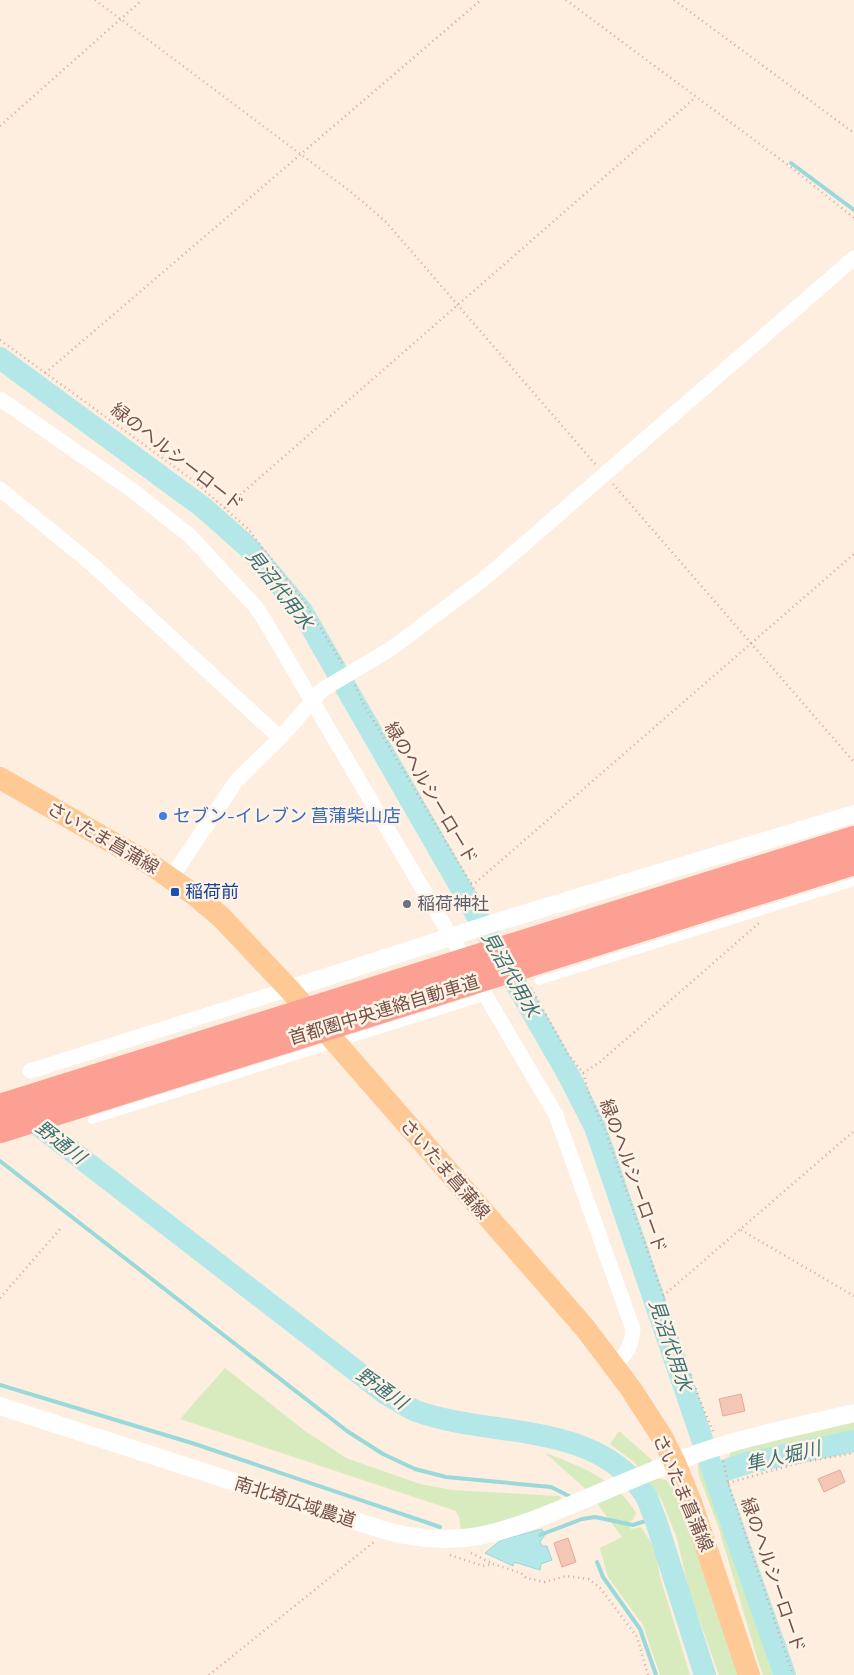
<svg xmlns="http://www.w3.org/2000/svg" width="854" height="1675" viewBox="0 0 854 1675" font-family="'Titillium Web','Noto Sans JP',sans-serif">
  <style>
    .green { fill: #d7ebbe }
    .water { fill: #b4e7e7; stroke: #9ad9da }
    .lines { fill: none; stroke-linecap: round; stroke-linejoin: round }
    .stream { stroke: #9ad9da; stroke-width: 4 }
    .river { stroke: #b4e7e7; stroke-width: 22 }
    .building { fill: #f4c6b6; stroke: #e7a996 }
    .path { stroke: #d9a99a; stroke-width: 2.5; stroke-dasharray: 1 4; stroke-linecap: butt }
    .service { stroke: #fff; stroke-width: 8 }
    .minor { stroke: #fff; stroke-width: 15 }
    .tertiary { stroke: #fff; stroke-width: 18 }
    .primary { stroke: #ffc995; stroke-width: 22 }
    .motorway { stroke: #fba093; stroke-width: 26 }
    .shop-dot { fill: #3f7fe0; stroke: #fff2e7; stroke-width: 2 }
    .transit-dot { fill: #1a4fb4; stroke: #fff2e7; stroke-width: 2 }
    .worship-dot { fill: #6b7280; stroke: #fff2e7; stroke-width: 2 }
    .labels { text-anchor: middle; stroke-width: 5; stroke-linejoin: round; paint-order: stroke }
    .street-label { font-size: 18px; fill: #755046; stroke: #fff2e7 }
    .shop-label { font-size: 18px; fill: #366cbe; stroke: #fff2e7; text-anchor: start }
    .transit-label { font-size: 18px; fill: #164399; stroke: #fff2e7; text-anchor: start }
    .worship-label { font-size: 18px; fill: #5b616d; stroke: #fff2e7; text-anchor: start }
    .water-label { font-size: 19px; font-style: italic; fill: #377374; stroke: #fff2e7 }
  </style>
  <rect width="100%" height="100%" fill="#fdeee0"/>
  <!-- green -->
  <path class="green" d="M225,1368l80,63 41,27 74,26 32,6 107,6 4,5 -82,27 -20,3 -2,-14 -3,-6 -276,-92z
    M854,1421v14l-73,16 -42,12 -4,6 5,1 114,-26v6l-64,12 -57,16 -5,-19 4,-9z
    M619,1431l33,29 -2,4 10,15 6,1 9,10 15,33 51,152h-22l-30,-84 -12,-53 -16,-39 -27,-37 -24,-18z
    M545,1453c33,12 74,28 91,60l-3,7 -5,2 3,7 10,-2 14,22 5,28 30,98h-30l-17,-50 -35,-48 -8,-29 22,-11 -34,-46z
    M703,1461l73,214h-13l-4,-11 -41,-138 -20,-53v-8z"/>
  <!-- water -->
  <path class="water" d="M542,1529l3,6 -5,7 2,4h5l5,14 -11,4 -1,6 -26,-8 -1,4 -28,-13 16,-13z"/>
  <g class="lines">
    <!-- stream -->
    <path class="stream" d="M791,163l63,47
      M0,1161l347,270 36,23 32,15 31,8 105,10 18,9
      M0,1385l195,59 245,83
      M540,1535l42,-16 13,-2 38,8 22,-7
      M597,1562l6,15 37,52 16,46"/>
    <!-- river -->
    <path class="river" d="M0,358l204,150 46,41 52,62 267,465 26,51 119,347 71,201
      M20,1111l366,283c10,5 20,13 30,17 75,27 176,9 228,82 5,7 7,17 11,25l50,157
      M714,1474l33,-11 107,-22"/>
  </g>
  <!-- building -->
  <path class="building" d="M741,1394l4,17 -22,5 -4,-17z
    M840,1470l5,12 -21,10 -6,-13z
    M568,1538l8,24 -14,5 -8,-24z"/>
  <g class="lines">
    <!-- path -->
    <path class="path" d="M95,0l256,192 35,30 210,243
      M566,0l226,168 62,50
      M674,0l180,133
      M0,126l142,-126
      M0,340l194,141 54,48 57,74 37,60
      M45,373l436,-373
      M613,484l241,278
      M225,508l471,-411
      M355,685l8,18 123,206
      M471,883l3,1 380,-330
      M531,988l37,66 15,19 7,24 15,33 94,268 15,36
      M583,1073l17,-11 159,-139
      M741,1230l113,66
      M663,1296l191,-165
      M0,1298l61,-70
      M723,1461l5,22 65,192
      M728,1483l71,-20 55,-10
      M471,1553l22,11
      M450,1555l33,11 10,-2 28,9 5,5 19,4 21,-6 23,3 12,10 36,48 11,38
      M209,1675l165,-133"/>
    <!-- service -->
    <path class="service" d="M539,981l315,-99
      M92,1120l395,-124"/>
    <!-- minor -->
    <path class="minor" d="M0,399l132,91 58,46 65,70 10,15 291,494 77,214c-2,17 -5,25 -19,35
      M0,489l93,76 187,173
      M171,878l66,-98 43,-42 42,-48 70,-42 93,-70 369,-320
      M30,1071l259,-82"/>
    <!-- tertiary -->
    <path class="tertiary" d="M289,989l205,-66 360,-109
      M0,1406l380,123c77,23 122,4 193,-25 41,-17 82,-35 123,-50 51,-18 105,-28 158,-41"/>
    <!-- primary -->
    <path class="primary" d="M0,778l150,86 46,32 25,21 68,72 296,339 46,61 31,48 13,26 17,42 57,170"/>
    <!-- motorway -->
    <path class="motorway" d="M0,1107l854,-268
      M0,1130l854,-268"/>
  </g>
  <!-- markers -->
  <circle class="shop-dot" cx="163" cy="816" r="5"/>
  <rect class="transit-dot" x="170" y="887" width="10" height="10" rx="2.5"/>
  <circle class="worship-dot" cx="407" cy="904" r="5"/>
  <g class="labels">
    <!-- street labels -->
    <g class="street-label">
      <text transform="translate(177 457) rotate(38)" y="6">緑のヘルシーロード</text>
      <text transform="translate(431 793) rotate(59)" y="6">緑のヘルシーロード</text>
      <text transform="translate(103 838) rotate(30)" y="6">さいたま菖蒲線</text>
      <text transform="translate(384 1010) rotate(-17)" y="6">首都圏中央連絡自動車道</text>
      <text transform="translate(445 1169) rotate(49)" y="6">さいたま菖蒲線</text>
      <text transform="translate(633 1176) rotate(70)" y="6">緑のヘルシーロード</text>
      <text transform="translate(683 1493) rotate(67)" y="6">さいたま菖蒲線</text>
      <text transform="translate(295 1502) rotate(18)" y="6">南北埼広域農道</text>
      <text transform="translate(773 1575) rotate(71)" y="6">緑のヘルシーロード</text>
    </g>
    <!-- shop labels -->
    <g class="shop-label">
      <text x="173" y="822">セブン-イレブン 菖蒲柴山店</text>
    </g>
    <!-- transit labels -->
    <g class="transit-label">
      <text x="185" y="898">稲荷前</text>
    </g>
    <!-- worship labels -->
    <g class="worship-label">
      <text x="417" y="910">稲荷神社</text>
    </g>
    <!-- water labels -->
    <g class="water-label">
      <text transform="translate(280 589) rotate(52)" y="7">見沼代用水</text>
      <text transform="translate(511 974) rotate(60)" y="7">見沼代用水</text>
      <text transform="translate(61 1142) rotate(38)" y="7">野通川</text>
      <text transform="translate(671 1345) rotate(71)" y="7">見沼代用水</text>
      <text transform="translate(382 1388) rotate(35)" y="7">野通川</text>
      <text transform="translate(783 1456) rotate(-13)" y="7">隼人堀川</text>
    </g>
  </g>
</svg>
